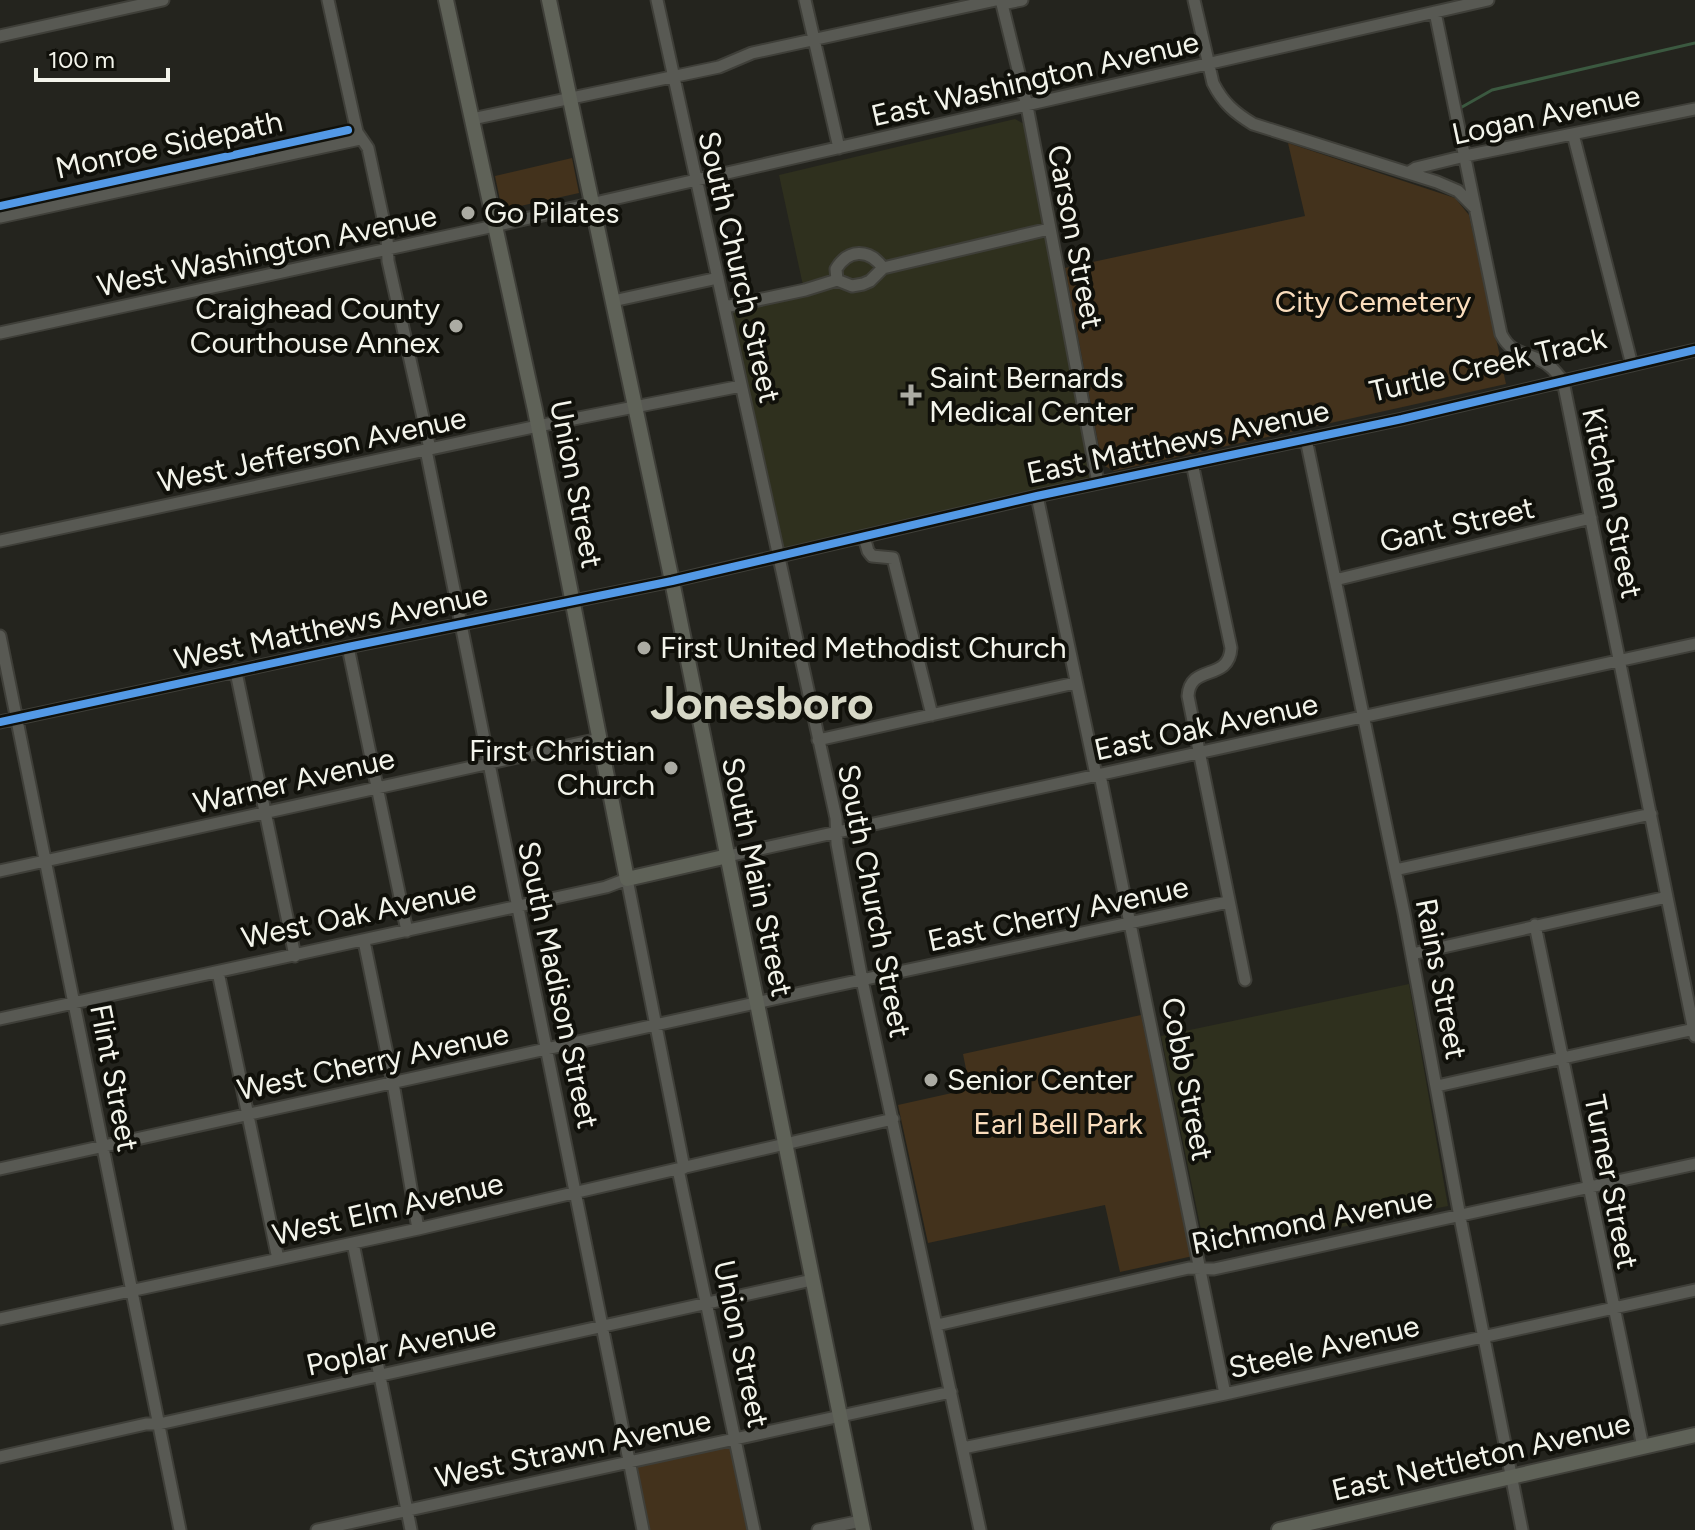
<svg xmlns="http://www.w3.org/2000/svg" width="1695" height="1530" viewBox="0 0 1695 1530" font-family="Figtree,sans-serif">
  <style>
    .built { fill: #2f301e }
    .green { fill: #43321c }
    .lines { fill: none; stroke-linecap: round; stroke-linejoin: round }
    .stream { stroke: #3b5940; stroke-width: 3 }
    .minor-casing { stroke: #3f3f39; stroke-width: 15 }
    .major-casing { stroke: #3f3f39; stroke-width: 18 }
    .minor { stroke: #585953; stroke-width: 11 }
    .major { stroke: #5f6258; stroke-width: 14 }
    .cycleway-casing { stroke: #10100a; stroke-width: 13 }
    .cycleway { stroke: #5399e6; stroke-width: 8 }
    .poi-dot { fill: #ababa3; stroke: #10100a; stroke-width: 3 }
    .labels { text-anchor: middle; stroke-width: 8; stroke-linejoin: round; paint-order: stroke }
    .street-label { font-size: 30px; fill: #f3f4eb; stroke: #10100a }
    .poi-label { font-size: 30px; fill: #f3f4eb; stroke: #10100a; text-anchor: start }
    .park-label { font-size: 30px; fill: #faddbd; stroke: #10100a }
    .town-label { font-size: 46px; font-weight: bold; fill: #d7d8c7; stroke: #10100a }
  </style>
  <rect width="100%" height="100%" fill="#24241e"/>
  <!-- built -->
  <path class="built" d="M1015,119l9,5 72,358 -317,74 -54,-249 79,-17 -25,-115z
    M1409,984l39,222 -242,48 -45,-218z"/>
  <!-- green -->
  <path class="green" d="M1288,143l167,55 14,17 37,169 -392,87 -11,-6 -2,-7 -36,-190 240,-52z
    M572,158l7,35 -77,17 -7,-34z
    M1141,1015l52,241 -73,16 -15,-67 -177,38 -30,-138 72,-16 -7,-35z
    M729,1444l19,86h-100l-14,-65z"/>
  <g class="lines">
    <!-- stream -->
    <path class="stream" d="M1462,107l30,-17 203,-47"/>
    <!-- minor casing -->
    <g class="minor-casing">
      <path id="minor" d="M328,0l29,132 11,16 19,89 1,24 42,188
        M657,0l179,818 1,26 25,136 118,550
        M805,0l34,148
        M1001,0l26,106 71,377
        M1194,0l19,83c10,20 22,30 40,41l184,58 21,9 17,17
        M1002,4l20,-4
        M1435,12l66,322c9,18 20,18 37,25 11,4 18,13 25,22l132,655
        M0,36l163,-36
        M472,119l247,-52 33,-14 244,-53
        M1573,134l59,231
        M1408,173l8,-5 49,-12 230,-47
        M0,217l360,-78
        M837,280l-1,-11c12,-20 33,-21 47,-1
        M613,301l105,-23
        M725,307l80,-17 32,-10 15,6 11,-2 7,-3 13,-13 166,-39
        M0,333l485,-105 1003,-228
        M1306,439l98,474 56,304 62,313
        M426,450l217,1080
        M1192,463l39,185c-2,34 -41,15 -43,48l57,284
        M1037,496l59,279
        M864,537l4,14 4,5 21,2 39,157
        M0,541l538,-115 203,-40
        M1335,580l256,-62
        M0,636l180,894
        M348,647l59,284
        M236,672l59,284
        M0,722l348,-75 324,-66 365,-85 365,-77 293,-69
        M818,740l257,-57
        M1100,775l125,619
        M728,856l967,-212
        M1395,870l256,-56
        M0,871l599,-132
        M1535,925l108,522
        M364,941l29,142 25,146
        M1412,954l255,-57
        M218,972l60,287
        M0,1019l606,-132 21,-8 57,289
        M1437,1086l257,-57
        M0,1169l819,-180 409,-87
        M678,1169l76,361
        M353,1243l58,287
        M0,1319l418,-90 475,-110
        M937,1325l252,-57 25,1 481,-105
        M963,1448l262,-54 470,-104
        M0,1457l146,-33h13l653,-144
        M317,1530l634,-138
        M818,1530l43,-9"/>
    </g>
    <!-- major casing -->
    <g class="major-casing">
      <path id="major" d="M446,0l89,410 92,469 101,-23
        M549,0l123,581 191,949
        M1279,1530l416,-95"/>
    </g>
    <!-- minor -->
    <use href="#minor" class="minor"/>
    <!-- major -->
    <use href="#major" class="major"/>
    <!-- cycleway casing -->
    <g class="cycleway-casing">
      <path id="cycleway" d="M0,206l348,-76
        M0,722l348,-75 324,-66 365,-85 365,-77 293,-69"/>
    </g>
    <!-- cycleway -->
    <use href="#cycleway" class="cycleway"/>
  </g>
  <!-- markers -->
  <g class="poi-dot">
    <circle cx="468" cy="213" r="8"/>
    <circle cx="456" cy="326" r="8"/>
    <path d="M907 383h8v8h8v8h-8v8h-8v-8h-8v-8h8z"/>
    <circle cx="644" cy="648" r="8"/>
    <circle cx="671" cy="768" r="8"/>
    <circle cx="931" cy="1080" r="8"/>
  </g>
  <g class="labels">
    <!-- street labels -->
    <g class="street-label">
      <text transform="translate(1035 79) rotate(-13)" y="10">East Washington Avenue</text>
      <text transform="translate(1546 115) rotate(-12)" y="10">Logan Avenue</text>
      <text transform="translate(169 145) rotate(-12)" y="10">Monroe Sidepath</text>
      <text transform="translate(1075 237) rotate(79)" y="10">Carson Street</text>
      <text transform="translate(267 251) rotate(-12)" y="10">West Washington Avenue</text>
      <text transform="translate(739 267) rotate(77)" y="10">South Church Street</text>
      <text transform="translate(1488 365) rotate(-13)" y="10">Turtle Creek Track</text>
      <text transform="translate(1178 442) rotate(-12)" y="10">East Matthews Avenue</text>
      <text transform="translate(312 450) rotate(-12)" y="10">West Jefferson Avenue</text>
      <text transform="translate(576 484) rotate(79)" y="10">Union Street</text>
      <text transform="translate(1612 503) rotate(78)" y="10">Kitchen Street</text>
      <text transform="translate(1457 525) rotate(-13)" y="10">Gant Street</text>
      <text transform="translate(331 627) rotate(-12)" y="10">West Matthews Avenue</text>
      <text transform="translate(1206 727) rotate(-12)" y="10">East Oak Avenue</text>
      <text transform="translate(294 781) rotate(-13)" y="10">Warner Avenue</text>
      <text transform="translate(757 877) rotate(78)" y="10">South Main Street</text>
      <text transform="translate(874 901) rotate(79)" y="10">South Church Street</text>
      <text transform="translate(359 914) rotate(-12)" y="10">West Oak Avenue</text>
      <text transform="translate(1058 914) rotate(-12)" y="10">East Cherry Avenue</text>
      <text transform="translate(1441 979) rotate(79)" y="10">Rains Street</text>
      <text transform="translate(558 985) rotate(78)" y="10">South Madison Street</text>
      <text transform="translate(373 1062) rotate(-12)" y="10">West Cherry Avenue</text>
      <text transform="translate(114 1078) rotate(79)" y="10">Flint Street</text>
      <text transform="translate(1187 1079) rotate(79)" y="10">Cobb Street</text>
      <text transform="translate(1611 1182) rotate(79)" y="10">Turner Street</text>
      <text transform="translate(388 1209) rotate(-13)" y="10">West Elm Avenue</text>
      <text transform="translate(1312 1221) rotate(-11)" y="10">Richmond Avenue</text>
      <text transform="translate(741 1344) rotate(78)" y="10">Union Street</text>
      <text transform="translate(401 1346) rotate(-12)" y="10">Poplar Avenue</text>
      <text transform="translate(1324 1347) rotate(-13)" y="10">Steele Avenue</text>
      <text transform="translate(573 1449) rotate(-12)" y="10">West Strawn Avenue</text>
      <text transform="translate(1481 1457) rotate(-13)" y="10">East Nettleton Avenue</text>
    </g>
    <!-- poi labels -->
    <g class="poi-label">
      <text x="484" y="223">Go Pilates</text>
      <text x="440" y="319" text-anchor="end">Craighead County<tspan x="440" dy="34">Courthouse Annex</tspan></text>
      <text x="929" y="388">Saint Bernards<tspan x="929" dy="34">Medical Center</tspan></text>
      <text x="660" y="658">First United Methodist Church</text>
      <text x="655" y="761" text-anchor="end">First Christian<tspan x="655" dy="34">Church</tspan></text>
      <text x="947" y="1090">Senior Center</text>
    </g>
    <!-- park labels -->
    <g class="park-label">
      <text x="1373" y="312">City Cemetery</text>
      <text x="1058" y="1134">Earl Bell Park</text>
    </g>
    <!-- town labels -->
    <g class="town-label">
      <text x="762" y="719">Jonesboro</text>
    </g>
  </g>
  <!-- scale -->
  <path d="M36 68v12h132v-12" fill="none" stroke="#f3f4eb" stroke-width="4"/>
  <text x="48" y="68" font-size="24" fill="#f3f4eb" stroke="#10100a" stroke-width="6" paint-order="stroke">100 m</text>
</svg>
